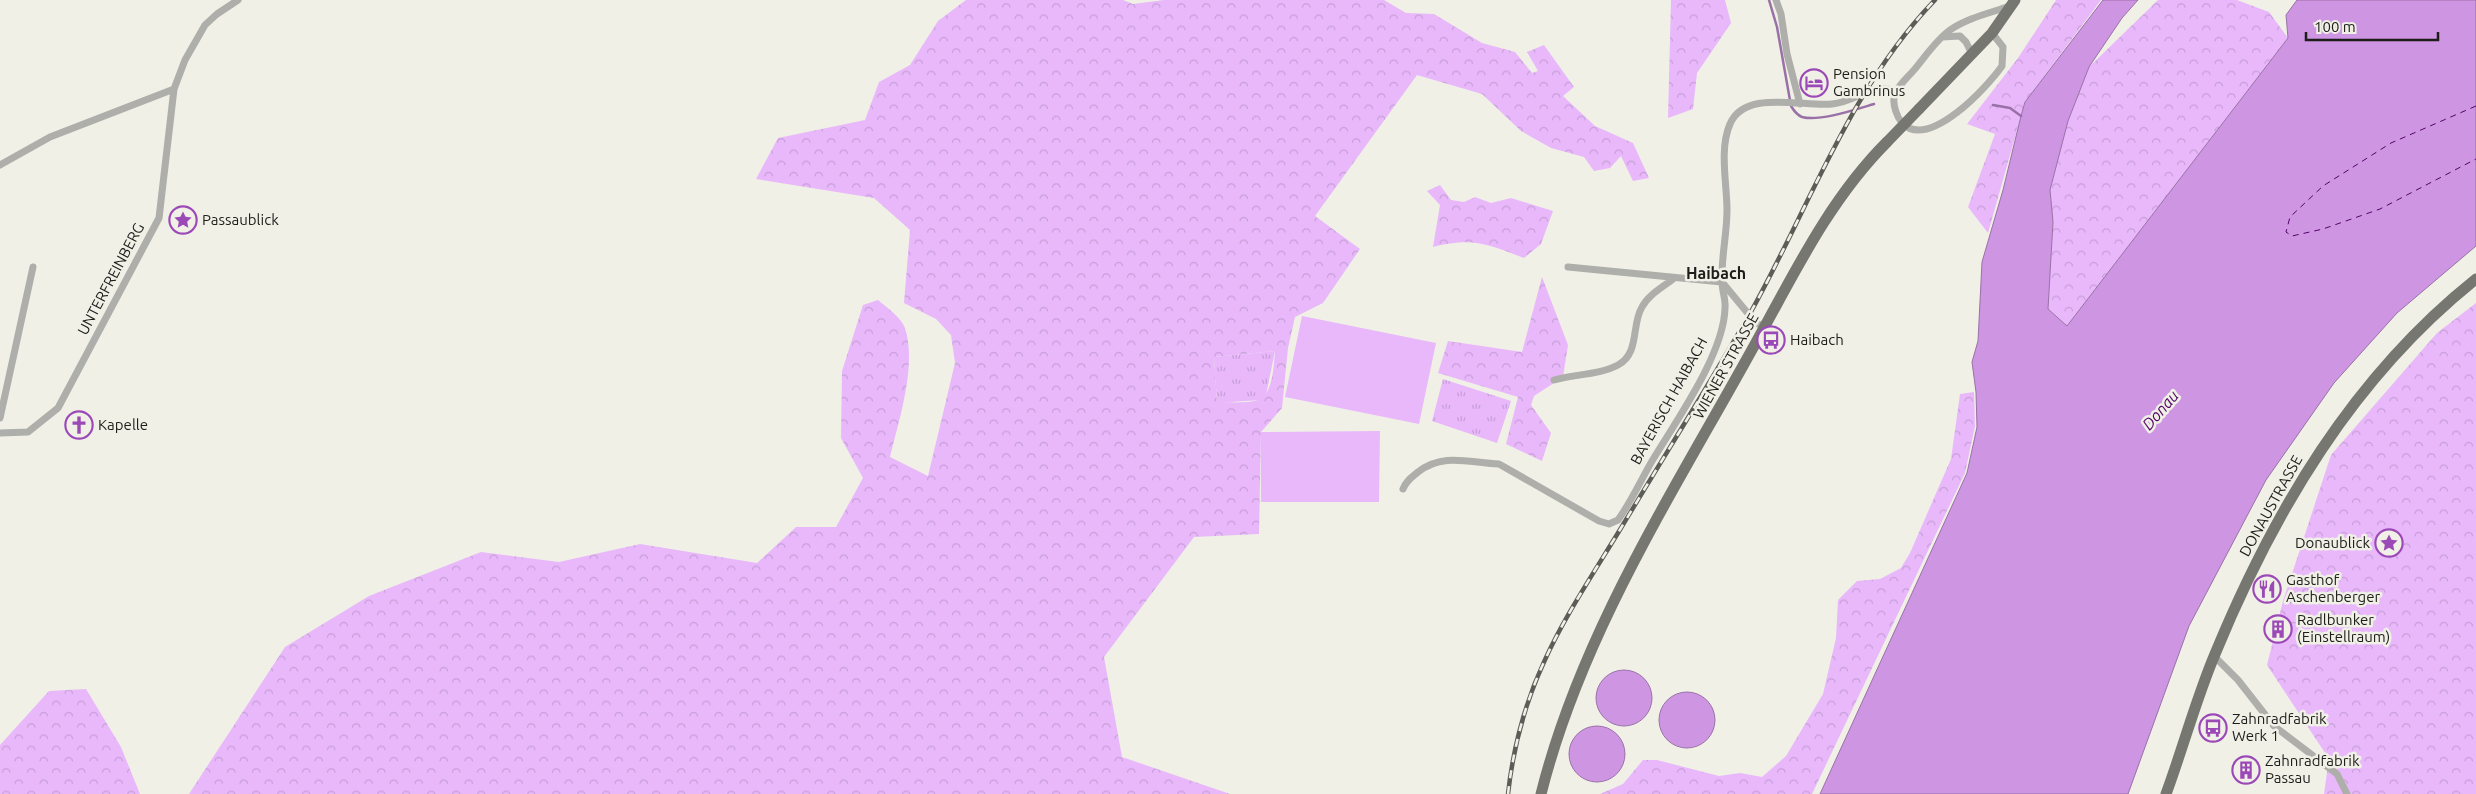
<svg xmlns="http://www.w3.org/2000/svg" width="2476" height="794" viewBox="0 0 2476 794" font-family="Ubuntu,sans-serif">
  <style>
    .grass { fill: url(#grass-tufts) }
    .forest { fill: url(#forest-crowns); fill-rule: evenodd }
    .pitch { fill: #e8b8fb }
    .water { fill: #ce95e3; stroke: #9971a7 }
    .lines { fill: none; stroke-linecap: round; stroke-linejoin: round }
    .stream { stroke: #9971a7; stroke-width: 2.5 }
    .ferry { stroke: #520568; stroke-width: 1; stroke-dasharray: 6 5; stroke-linecap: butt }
    .minor { stroke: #aeaeaa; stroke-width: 7 }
    .primary { stroke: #777771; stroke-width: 11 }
    .rail-casing { stroke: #5d5d58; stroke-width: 4.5 }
    .rail { stroke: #f0f0e7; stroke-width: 2.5; stroke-dasharray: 8; stroke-linecap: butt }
    .primary-bridge { stroke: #777771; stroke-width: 11 }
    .labels { text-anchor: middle; stroke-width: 5; stroke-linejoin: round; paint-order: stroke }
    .poi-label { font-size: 15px; fill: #1d1d1a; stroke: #f0f0e7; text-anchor: start }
    .street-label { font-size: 15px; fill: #1d1d1a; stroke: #f0f0e7 }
    .neighbourhood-label { font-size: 16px; font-weight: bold; fill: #1d1d1a; stroke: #f0f0e7 }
    .water-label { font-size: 16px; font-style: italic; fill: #520568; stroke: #f0f0e7 }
  </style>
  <defs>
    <pattern id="grass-tufts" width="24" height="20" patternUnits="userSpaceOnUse" patternTransform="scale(1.25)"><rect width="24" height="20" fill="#e8b8fb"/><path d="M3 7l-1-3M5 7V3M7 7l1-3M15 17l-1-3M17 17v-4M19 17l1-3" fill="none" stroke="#c79ed7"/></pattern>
    <pattern id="forest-crowns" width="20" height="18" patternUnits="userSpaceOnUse" patternTransform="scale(1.25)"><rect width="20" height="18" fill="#e8b8fb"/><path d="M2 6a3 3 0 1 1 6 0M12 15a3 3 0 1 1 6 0" fill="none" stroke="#c79ed7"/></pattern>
  </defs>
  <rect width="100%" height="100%" fill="#f0f0e7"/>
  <!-- grass -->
  <path class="grass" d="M1275,351l-9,44 -6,5 -43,3 -3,-46z
    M1443,379l68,22 -14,42 -65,-22z"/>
  <!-- forest -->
  <path class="forest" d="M966,0h157l10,4 31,-4h220l22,13 28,1 48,29 33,9 17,21 6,-2 -11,-19 17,-7 30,42 -11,9 32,30 38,17 16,35 -16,3 -12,-25 -11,12 -16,3 -10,-14 -33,-9 -30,-17 -39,-37 -65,-19 -102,141 45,33 -37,54 -28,14 -7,31 -6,60 -21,24 -2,102 -65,3 -90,120 18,100 108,37h-1041l96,-147 84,-51 112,-44 78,10 81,-18 117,19 39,-36h40l27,-49 -22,-40 1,-67 21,-66 15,-5c8,7 23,17 27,28 12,37 -6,92 -15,129l38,19 27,-113 -4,-28 -15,-16 -32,-16 6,-73 -36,-32 -118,-19 22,-41 87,-18 14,-38 31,-17 28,-44zM1275,351c-1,12 -2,42 -15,48 -10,5 -31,3 -43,3l-3,-45z
    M1671,0h54l6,23 -34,50 -4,36 -25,9z
    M2056,0h45l-76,102 -37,131 -20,-26 27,-73 -28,-10 51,-66z
    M2158,0h79l32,12 19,26 -221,288 -19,-17 5,-87 -3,-32 18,-69 21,-54z
    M1440,185l11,15 13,2 11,-5 16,6 20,-5 42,13 -12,33 -17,14c-37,-14 -51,-21 -91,-11l7,-42 -13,-14z
    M1542,277l26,68 -5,32 -29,19 -3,9 20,28 -9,28 -36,-17 12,-47 -80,-24 10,-32 74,11z
    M2476,303v491h-152l5,-35 -62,-94 16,-64 48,-146 106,-122z
    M1974,392l1,34 -10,47 -153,321h-212l23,-10 20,-24h14l62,16 21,-3 22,4 24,-21 37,-62 13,-56 2,-38 19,-19 23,-2 21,-11 9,-15 41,-94 9,-65z
    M86,689l35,58 19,47h-140v-49l49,-54z"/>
  <!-- pitch -->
  <path class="pitch" d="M1302,316l134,27 -17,81 -134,-27z
    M1380,431l-1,71h-118v-70z"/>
  <!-- water -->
  <path class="water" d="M2103,0h35l-16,18 -33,49 -21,54 -18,69 3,32 -5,87 19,17 221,-288 -2,-23 11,-15h179v246l-79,67 -63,70 -68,97 -77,146 -61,168h-308l147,-321 10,-46 -1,-35 -4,-30 6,-21 4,-79 21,-72 18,-74 4,-14z
    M1596 698a28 28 0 1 1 56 0a28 28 0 1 1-56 0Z
    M1659 720a28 28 0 1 1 56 0a28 28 0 1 1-56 0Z
    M1569 754a28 28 0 1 1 56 0a28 28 0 1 1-56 0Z"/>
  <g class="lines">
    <!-- stream -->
    <path class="stream" d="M1769,0l8,27 14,79c3,5 6,9 11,11 17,5 55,-8 72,-13
      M1993,105l17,3 11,8"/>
    <!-- ferry -->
    <path class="ferry" d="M2476,106l-85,37 -68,43 -33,31 -4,15 6,4 31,-7 57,-20 96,-50"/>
    <!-- minor -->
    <path class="minor" d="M1776,0l5,14 6,40 13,50
      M1992,33l11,14 -1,19c-14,20 -73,85 -100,57 -5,-6 -9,-17 -8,-25 2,-11 13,-20 20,-28 11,-13 22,-30 36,-40 17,-12 40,-17 60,-24
      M1942,37l18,-1 6,6 6,12
      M0,165l50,-28 124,-48
      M1568,267l154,15 33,40 10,6
      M1554,380c21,-6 45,-5 64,-15 22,-12 13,-40 24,-58 6,-12 21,-20 31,-28
      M0,418l33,-151
      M0,433l28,-1 30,-24 101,-190 15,-129 11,-29 20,-35 12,-11 21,-14
      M1403,489c3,-8 8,-11 15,-17 25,-20 52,-9 81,-8l100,57 10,3 9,-4c13,-18 23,-40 34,-59 24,-40 72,-107 73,-153 1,-8 -3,-17 -3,-26 -1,-24 5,-48 5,-72 0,-26 -8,-61 3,-86 15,-35 73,-17 102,-20 25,-2 37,-21 64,-13
      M2214,656l24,24 36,46 63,48 10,20"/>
    <!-- primary -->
    <path class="primary" d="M1919,109l73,-76 23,-33
      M1541,794c39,-155 126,-292 203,-430 44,-77 80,-159 143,-222
      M2166,794c17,-46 30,-95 49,-140 59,-143 138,-277 261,-375"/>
    <!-- rail casing -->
    <g class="rail-casing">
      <path id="rail" d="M1508,794c5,-45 17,-91 36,-132 20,-45 51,-91 77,-134 42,-70 86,-140 127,-211 60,-106 101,-228 187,-317"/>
    </g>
    <!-- rail -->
    <use href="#rail" class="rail"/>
    <!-- primary-bridge -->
    <path class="primary-bridge" d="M1887,142l32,-33"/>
  </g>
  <!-- icons -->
  <defs>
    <g id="hotel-ring" transform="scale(1.4375)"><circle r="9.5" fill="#f0f0e7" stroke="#9c49b8" stroke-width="1.5"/><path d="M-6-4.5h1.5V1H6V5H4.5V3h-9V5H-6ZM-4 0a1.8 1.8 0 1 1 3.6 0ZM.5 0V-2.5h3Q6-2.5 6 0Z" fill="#9c49b8"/></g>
    <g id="sight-ring" transform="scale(1.4375)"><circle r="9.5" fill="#f0f0e7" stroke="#9c49b8" stroke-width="1.5"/><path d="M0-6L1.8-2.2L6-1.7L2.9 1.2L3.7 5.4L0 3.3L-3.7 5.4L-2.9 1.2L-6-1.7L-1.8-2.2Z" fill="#9c49b8"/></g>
    <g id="bus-ring" transform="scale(1.4375)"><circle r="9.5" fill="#f0f0e7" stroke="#9c49b8" stroke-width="1.5"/><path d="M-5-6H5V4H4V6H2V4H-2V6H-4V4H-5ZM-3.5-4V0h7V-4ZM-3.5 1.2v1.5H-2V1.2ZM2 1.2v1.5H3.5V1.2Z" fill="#9c49b8"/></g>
    <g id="church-ring" transform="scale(1.4375)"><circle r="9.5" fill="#f0f0e7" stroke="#9c49b8" stroke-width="1.5"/><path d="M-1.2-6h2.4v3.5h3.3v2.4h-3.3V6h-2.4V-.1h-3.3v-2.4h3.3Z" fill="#9c49b8"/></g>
    <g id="restaurant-ring" transform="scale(1.4375)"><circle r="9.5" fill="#f0f0e7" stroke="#9c49b8" stroke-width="1.5"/><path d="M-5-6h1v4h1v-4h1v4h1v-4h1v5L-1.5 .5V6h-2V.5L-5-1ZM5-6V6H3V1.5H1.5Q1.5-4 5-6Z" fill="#9c49b8"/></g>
    <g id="building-ring" transform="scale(1.4375)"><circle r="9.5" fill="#f0f0e7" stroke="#9c49b8" stroke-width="1.5"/><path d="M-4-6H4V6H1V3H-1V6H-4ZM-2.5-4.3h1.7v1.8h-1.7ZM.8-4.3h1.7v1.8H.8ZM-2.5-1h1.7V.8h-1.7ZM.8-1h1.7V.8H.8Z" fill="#9c49b8"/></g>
  </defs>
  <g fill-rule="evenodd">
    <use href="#hotel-ring" x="1814" y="83"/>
    <use href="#sight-ring" x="183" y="220"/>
    <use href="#bus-ring" x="1771" y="340"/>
    <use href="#church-ring" x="79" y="425"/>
    <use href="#sight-ring" x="2389" y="543"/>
    <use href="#restaurant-ring" x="2267" y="589"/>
    <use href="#building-ring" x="2278" y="629"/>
    <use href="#bus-ring" x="2213" y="728"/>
    <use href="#building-ring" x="2246" y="770"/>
  </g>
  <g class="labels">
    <!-- poi labels -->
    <g class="poi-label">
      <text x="1833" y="79">Pension<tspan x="1833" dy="17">Gambrinus</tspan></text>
      <text x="202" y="225">Passaublick</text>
      <text x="1790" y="345">Haibach</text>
      <text x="98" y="430">Kapelle</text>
      <text x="2370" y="548" text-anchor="end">Donaublick</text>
      <text x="2286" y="585">Gasthof<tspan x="2286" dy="17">Aschenberger</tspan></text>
      <text x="2297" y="625">Radlbunker<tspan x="2297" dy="17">(Einstellraum)</tspan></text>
      <text x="2232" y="724">Zahnradfabrik<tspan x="2232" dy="17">Werk 1</tspan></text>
      <text x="2265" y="766">Zahnradfabrik<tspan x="2265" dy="17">Passau</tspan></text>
    </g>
    <!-- street labels -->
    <g class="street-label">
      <text transform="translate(111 279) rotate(-62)" y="5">UNTERFREINBERG</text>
      <text transform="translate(1726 366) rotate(-61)" y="5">WIENER STRASSE</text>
      <text transform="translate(1669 401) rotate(-61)" y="5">BAYERISCH HAIBACH</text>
      <text transform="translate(2271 506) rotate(-61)" y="5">DONAUSTRASSE</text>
    </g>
    <!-- neighbourhood labels -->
    <g class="neighbourhood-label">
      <text x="1716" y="279">Haibach</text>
    </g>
    <!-- water labels -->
    <g class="water-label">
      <text transform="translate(2160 410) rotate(-49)" y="6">Donau</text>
    </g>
  </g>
  <!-- scale -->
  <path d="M2306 32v8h132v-8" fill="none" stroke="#1d1d1a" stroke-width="2.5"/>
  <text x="2314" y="32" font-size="15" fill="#1d1d1a" stroke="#f0f0e7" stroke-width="4" paint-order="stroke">100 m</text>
</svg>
